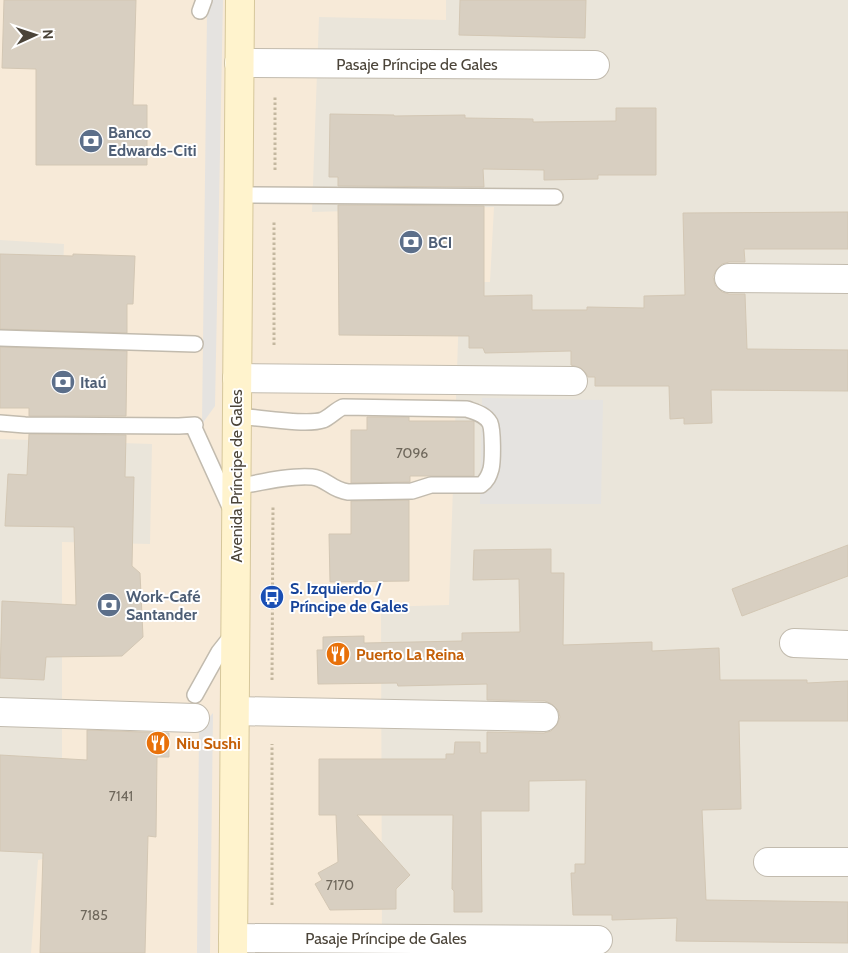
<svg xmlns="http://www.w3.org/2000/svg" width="848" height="953" viewBox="0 0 848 953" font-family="Cabin,sans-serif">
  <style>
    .residential { fill: #eae5da }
    .commercial { fill: #f7ead8 }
    .parking { fill: #e5e3e0 }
    .building { fill: #d8cfc1; stroke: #d3c7b4 }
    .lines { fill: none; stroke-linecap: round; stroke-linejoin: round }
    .service-casing { stroke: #c2bbae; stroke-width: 18 }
    .minor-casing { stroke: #c2bbae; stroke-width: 30 }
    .secondary-casing { stroke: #d6c79b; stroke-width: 30 }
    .path { stroke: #c4b79f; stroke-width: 3; stroke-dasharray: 2.5 2.5; stroke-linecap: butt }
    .service { stroke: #fff; stroke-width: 15 }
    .minor { stroke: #fff; stroke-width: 28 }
    .secondary { stroke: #fff3cd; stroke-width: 28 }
    .labels { text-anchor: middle; stroke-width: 4; stroke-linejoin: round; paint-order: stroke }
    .number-label { font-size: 14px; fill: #6e675b }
    .street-label { font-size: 16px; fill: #4b4439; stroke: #fff }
    .service-label { font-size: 16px; font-weight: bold; fill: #4e5e75; stroke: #fff; text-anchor: start }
    .transit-label { font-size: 16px; font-weight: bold; fill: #164399; stroke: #fff; text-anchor: start }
    .food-label { font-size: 16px; font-weight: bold; fill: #c56008; stroke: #fff; text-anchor: start }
  </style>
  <rect width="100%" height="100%" fill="#f6f3ec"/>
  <!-- residential -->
  <path class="residential" d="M0,0h848v953h-848z"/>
  <!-- commercial -->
  <path class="commercial" d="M0,0h446v20l-127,-3 -7,195 182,-5 -4,75h-30l-11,323 -68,2 1,346h-351l7,-93 24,-5v-313l88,2 2,-100 -152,-5v-118l61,3 3,-80 -64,-4z"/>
  <!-- parking -->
  <path class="parking" d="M213,0h10l-8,406 -13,18 5,-410z
    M482,398l121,2 -2,104h-121z
    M213,713l-3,240h-13l2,-224z"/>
  <!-- building -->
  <path class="building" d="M4,0h132l-3,105h14v60h-111v-96l-34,-1z
    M460,0h126l-1,38 -126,-3z
    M616,108h40v67h-58v4l-54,1v-10l-61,-1 1,18 -146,-1v-9h-9l1,-63 64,1v1l71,-1v3l68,1v3l83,-1z
    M338,205l146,1v90l48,-1v15h55v-3l57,1v-12l41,-1 -2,-82 165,-1v37h-104l1,13h-16l-7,2 -6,6 -3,7 2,8 7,7 7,2h16l2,55 101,1v41l-137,-1 1,33 -28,1v-6l-14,1 -1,-33h-74v-9h-7l-2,-4 -5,-5 -10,-3v-14l-86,2 -2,-5h-14v-12l-130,-1z
    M0,254l73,2v-2l62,2 -2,48h-6v29l-127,-4z
    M0,347l127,4 -1,65h-97v-8h-29z
    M367,417h42v4h65v55h-64v6l-59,1v-53h16z
    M29,434l97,1 -1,42h9l-2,89 8,7 3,64 -21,19 -76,1 -2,23 -44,-2 2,-77 74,4 -2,-78 -69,-1 3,-52 19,1z
    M409,500v81l-79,1 -1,-48h22v-33z
    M848,545v31l-106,40 -10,-27z
    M551,549v24h13l-1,72 89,-3v9l67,-3 1,32h87v3l41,-2v40h-109l2,88 -39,1 4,90 142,2v41l-172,-2 1,-23 -65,2v-5h-39l-2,-42h4v-9h10l1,-84 -57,1v30h-48l1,101h-28v-21l-2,-2 1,-74h-96l53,60 -14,14v20l-66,1 -15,-26 7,-4 -4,-7 20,-11 -2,-47h-17v-56h127v-5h8l1,-12h25v11h7v-21l57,1 7,-2 6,-6 3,-8 -2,-7 -6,-6 -7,-3 -58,-1v-16l-89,2 -1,-3 -79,1 -1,-34h6v-13l41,-1v7l98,-2v-8l58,-1 -1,-53 -46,1 1,-30z
    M87,730l82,3v24h-12l-1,80 -8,-1 -3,117h-105l3,-100 -43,-2v-96l87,5z"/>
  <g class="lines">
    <!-- service casing -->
    <g class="service-casing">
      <path id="service" d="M200,11l4,-11
        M238,195l317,2
        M0,338l195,6
        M236,416c21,1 70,10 87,4 7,-3 13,-10 20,-13l124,2c8,3 18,5 23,14 3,7 3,38 1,46 -2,7 -4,12 -10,16h-50l-19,6 -64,1c-17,-2 -22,-14 -36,-15 -22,-2 -54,6 -76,10
        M0,423l25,2 154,1 16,-1
        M195,430l35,77
        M195,695l24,-43 15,-19"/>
    </g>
    <!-- minor casing -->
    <g class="minor-casing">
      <path id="minor" d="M239,63l356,2
        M729,278l119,1
        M237,378l336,3
        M794,643l54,2
        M235,711l309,6
        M0,712l195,6
        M768,862h80
        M233,938l365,2"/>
    </g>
    <!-- secondary casing -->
    <g class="secondary-casing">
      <path id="secondary" d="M233,953l7,-953"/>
    </g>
    <!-- path -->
    <path class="path" d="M275,170v-74
      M274,345v-124
      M272,680l1,-174
      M272,905v-161"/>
    <!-- service -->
    <use href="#service" class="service"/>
    <!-- minor -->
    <use href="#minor" class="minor"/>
    <!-- secondary -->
    <use href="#secondary" class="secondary"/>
  </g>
  <!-- icons -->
  <defs>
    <g id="bank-disc" transform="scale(1.25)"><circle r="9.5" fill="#5c6f8a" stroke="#fff"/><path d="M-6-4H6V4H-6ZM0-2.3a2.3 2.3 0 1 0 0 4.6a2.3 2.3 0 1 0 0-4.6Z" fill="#fff"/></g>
    <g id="bus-disc" transform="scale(1.25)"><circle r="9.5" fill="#1a4fb4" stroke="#fff"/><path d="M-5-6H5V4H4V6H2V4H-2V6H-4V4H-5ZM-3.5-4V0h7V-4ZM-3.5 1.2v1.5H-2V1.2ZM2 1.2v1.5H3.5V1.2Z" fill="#fff"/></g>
    <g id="restaurant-disc" transform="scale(1.25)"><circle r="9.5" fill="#e8710a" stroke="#fff"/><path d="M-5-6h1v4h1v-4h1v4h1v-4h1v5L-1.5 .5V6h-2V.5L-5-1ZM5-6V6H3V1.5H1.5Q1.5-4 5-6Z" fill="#fff"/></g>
  </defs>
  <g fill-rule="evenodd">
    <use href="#bank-disc" x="91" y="141"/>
    <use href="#bank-disc" x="411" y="242"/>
    <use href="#bank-disc" x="63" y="382"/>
    <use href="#bus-disc" x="272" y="597"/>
    <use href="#bank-disc" x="109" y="605"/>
    <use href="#restaurant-disc" x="338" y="654"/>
    <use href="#restaurant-disc" x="158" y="743"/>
  </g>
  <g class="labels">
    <!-- number labels -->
    <g class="number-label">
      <text x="412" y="458">7096</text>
      <text x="121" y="801">7141</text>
      <text x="340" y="890">7170</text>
      <text x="94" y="920">7185</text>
    </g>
    <!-- street labels -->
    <g class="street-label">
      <text x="417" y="70">Pasaje Príncipe de Gales</text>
      <text transform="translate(236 476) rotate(-90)" y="6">Avenida Príncipe de Gales</text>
      <text x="386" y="944">Pasaje Príncipe de Gales</text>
    </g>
    <!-- service labels -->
    <g class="service-label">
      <text x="108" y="138">Banco<tspan x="108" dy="18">Edwards-Citi</tspan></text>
      <text x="428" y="248">BCI</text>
      <text x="80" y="388">Itaú</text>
      <text x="126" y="602">Work-Café<tspan x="126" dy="18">Santander</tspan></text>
    </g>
    <!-- transit labels -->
    <g class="transit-label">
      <text x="290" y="594">S. Izquierdo /<tspan x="290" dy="18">Príncipe de Gales</tspan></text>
    </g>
    <!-- food labels -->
    <g class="food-label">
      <text x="356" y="660">Puerto La Reina</text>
      <text x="176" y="749">Niu Sushi</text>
    </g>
  </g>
  <!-- north arrow -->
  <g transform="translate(35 35) rotate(87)" stroke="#ffffff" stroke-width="4" paint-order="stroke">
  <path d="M0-4L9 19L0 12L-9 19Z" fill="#4b4439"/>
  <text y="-8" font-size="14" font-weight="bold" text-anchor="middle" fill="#4b4439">N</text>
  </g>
</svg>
